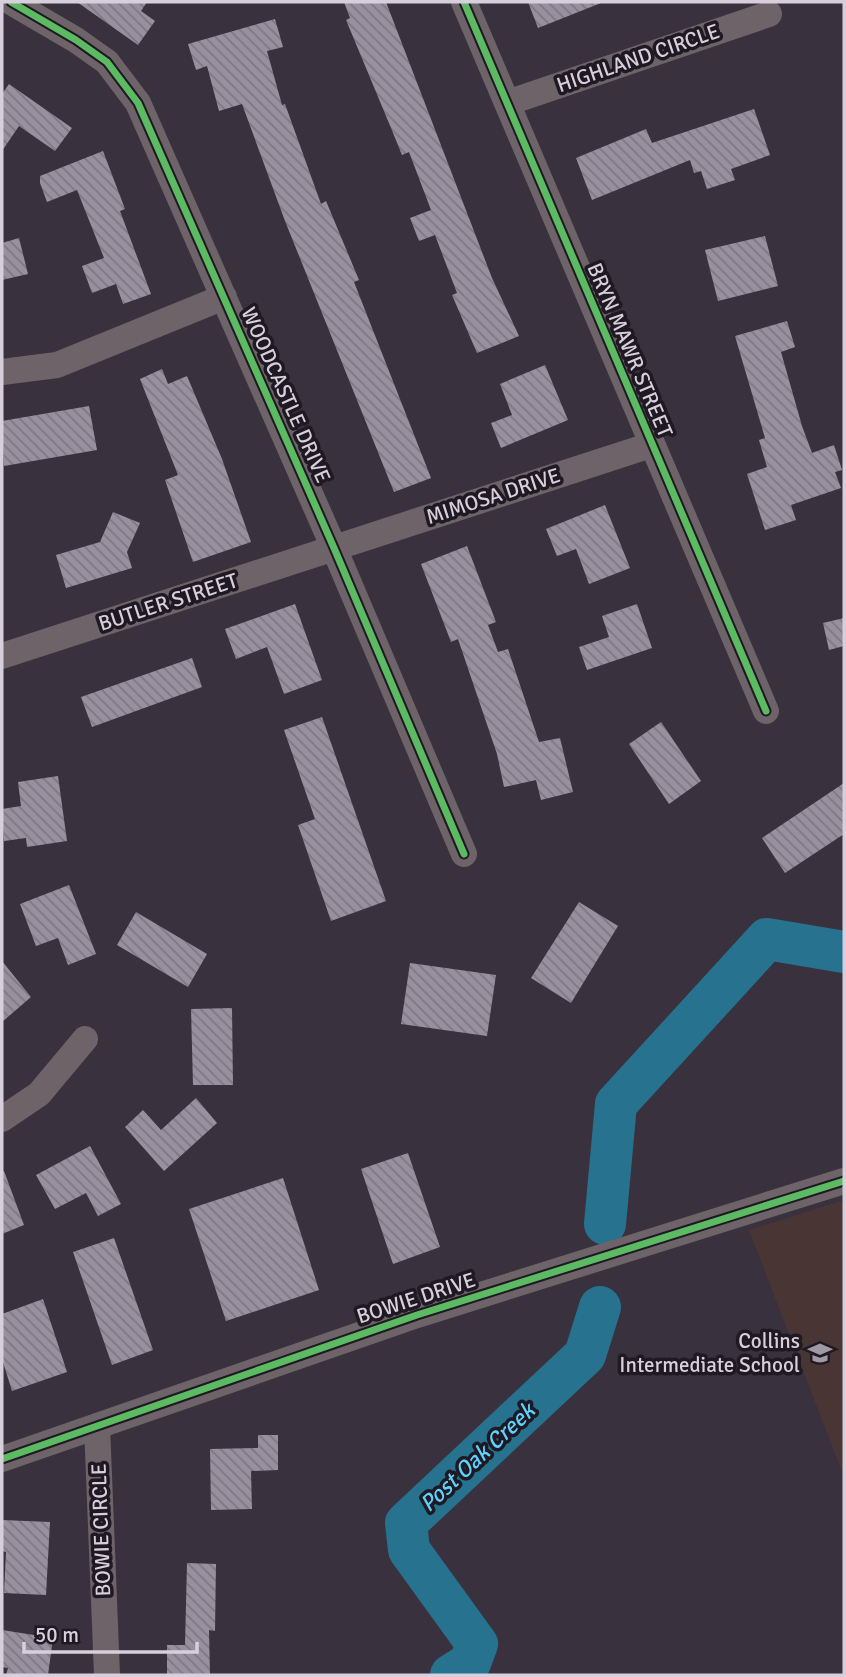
<svg xmlns="http://www.w3.org/2000/svg" width="846" height="1677" viewBox="0 0 846 1677" font-family="Signika,sans-serif">
  <style>
    .education { fill: #483534 }
    .lines { fill: none; stroke-linecap: round; stroke-linejoin: round }
    .river { stroke: #26728f; stroke-width: 42 }
    .building { fill: url(#building-back-hatch) }
    .street { stroke: #6e6368; stroke-width: 26 }
    .cycleway-casing { stroke: #1e1922; stroke-width: 11 }
    .cycleway { stroke: #5cba63; stroke-width: 7 }
    .labels { text-anchor: middle; stroke-width: 7; stroke-linejoin: round; paint-order: stroke }
    .street-label { font-size: 21px; fill: #d7cfdc; stroke: #1e1922 }
    .poi-label { font-size: 21px; fill: #d7cfdc; stroke: #1e1922; text-anchor: end }
    .water-label { font-size: 23px; font-style: italic; fill: #5ed1ff; stroke: #1e1922 }
  </style>
  <defs>
    <pattern id="building-back-hatch" width="6" height="6" patternUnits="userSpaceOnUse" patternTransform="scale(1.75)"><rect width="6" height="6" fill="#98909f"/><path d="M-1 5l2 2M0 0l6 6M5-1l2 2" fill="none" stroke="#7e7783"/></pattern>
  </defs>
  <rect width="100%" height="100%" fill="#39323e"/>
  <!-- education -->
  <path class="education" d="M844,1200v277l-95,-247z"/>
  <g class="lines">
    <!-- river -->
    <path class="river" d="M605,1224l11,-120 151,-165 77,13
      M451,1675l19,-12 7,-19 -68,-94 -3,-27 179,-168 15,-48"/>
  </g>
  <!-- building -->
  <path class="building" d="M77,2h70l-6,9 14,10 -17,24z
    M344,2h42l106,276 27,58 -42,17 -25,-58 5,-2 -22,-58 -16,6 -9,-23 21,-8 -22,-58 -7,3 -11,-27 -45,-108 4,-2z
    M528,2h73v1l-63,25z
    M275,19l8,28 -16,4 15,54 3,-1 36,100 5,-3 33,79 -5,2 77,196 -37,14 -109,-271 -43,-117 -23,7 -12,-45 -11,4 -8,-26z
    M9,84l63,44 -17,23 -36,-25 -17,25v-57z
    M754,109l16,46 -39,14 4,11 -28,9 -6,-18 -7,2 -4,-13 -98,40 -16,-42 70,-29 6,14z
    M103,151l22,58 -5,2 31,83 -28,10 -7,-20 -24,9 -10,-27 22,-8 -27,-68 -30,12 -7,-19v-7z
    M765,236l13,50 -60,15 -13,-51z
    M19,238l9,36 -26,6v-37z
    M787,321l8,26 -14,5 21,74 10,27 22,-8 8,25 -7,2 6,16 -50,17 5,15 -31,10 -18,-56 20,-7 -8,-27 6,-2 -30,-102z
    M545,365l23,55 -67,28 -10,-25 21,-8 -12,-31z
    M162,369l6,15 19,-8 35,83 29,83 -58,20 -28,-82 13,-5 -38,-96z
    M89,406l8,44 -93,16 -2,-45z
    M605,505l25,63 -41,16 -13,-35 -19,7 -11,-27z
    M113,512l27,11 -13,29 5,16 -66,20 -10,-33 44,-13z
    M467,546l29,76 -8,3 10,27 10,-3 31,93 21,-4 13,54 -32,8 -5,-20 -32,7 -7,-33 -39,-115 -7,3 -30,-78z
    M295,604l27,76 -38,14 -17,-47 -31,12 -11,-30z
    M637,604l15,44 -65,22 -8,-23 30,-10 -7,-21z
    M844,618v28l-15,4 -6,-27z
    M192,658l10,29 -110,40 -11,-30z
    M322,717l64,184 -55,20 -33,-96 17,-6 -31,-89z
    M661,722l40,59 -32,23 -40,-60z
    M58,776l9,65 -40,6 -1,-9 -22,3 -2,-32 19,-3 -3,-24z
    M844,783v51l-59,39 -23,-35z
    M69,885l27,69 -28,11 -10,-27 -22,8 -16,-42z
    M579,902l39,24 -47,77 -40,-25z
    M136,912l71,42 -19,33 -71,-42z
    M2,961l29,36 -29,25z
    M410,963l86,12 -9,61 -86,-12z
    M232,1008l1,77h-40l-2,-76z
    M196,1098l21,25 -53,48 -39,-44 18,-17 18,20z
    M90,1146l31,58 -23,12 -12,-23 -31,16 -19,-34z
    M408,1153l32,94 -47,17 -32,-95z
    M4,1171l20,54 -22,9v-62z
    M283,1178l36,112 -93,31 -37,-112z
    M114,1238l39,112 -41,15 -39,-113z
    M43,1299l24,73 -55,19 -10,-32v-45z
    M258,1435h20v35l-27,1 1,38 -41,1 -1,-61 48,-1z
    M2,1520l48,2 -4,73 -42,-2 2,-41 -4,-1z
    M187,1563l29,1 -1,67 -6,-1 1,45h-43v-30h18z
    M2,1630l51,8 -5,37h-42l2,-7 -6,-1z"/>
  <g class="lines">
    <!-- street -->
    <path class="street" d="M11,2l65,38 31,22 31,41 196,445 130,306
      M464,2l302,709
      M507,103l262,-89
      M2,372l55,-7 167,-68
      M2,656l649,-211
      M2,1119l37,-25 46,-55
      M97,1426l10,249
      M2,1459l415,-144 427,-134"/>
    <!-- cycleway casing -->
    <g class="cycleway-casing">
      <path id="cycleway" d="M11,2l65,38 31,22 31,41 196,445 130,306
        M464,2l302,709
        M2,1459l415,-144 427,-134"/>
    </g>
    <!-- cycleway -->
    <use href="#cycleway" class="cycleway"/>
  </g>
  <!-- icons -->
  <defs>
    <g id="school-bare" transform="scale(1.89)"><path d="M0-5L7-2L0 1L-7-2ZM-4 1L0 2.5L4 1V4Q0 6-4 4Z" fill="#a098a5" stroke="#1e1922" stroke-width="2.5" paint-order="stroke"/></g>
  </defs>
  <g fill-rule="evenodd">
    <use href="#school-bare" x="820" y="1353"/>
  </g>
  <g class="labels">
    <!-- street labels -->
    <g class="street-label">
      <text transform="translate(638 58) rotate(-19)" y="7">HIGHLAND CIRCLE</text>
      <text transform="translate(630 350) rotate(67)" y="7">BRYN MAWR STREET</text>
      <text transform="translate(286 395) rotate(66)" y="7">WOODCASTLE DRIVE</text>
      <text transform="translate(493 496) rotate(-18)" y="7">MIMOSA DRIVE</text>
      <text transform="translate(168 602) rotate(-18)" y="7">BUTLER STREET</text>
      <text transform="translate(416 1298) rotate(-18)" y="7">BOWIE DRIVE</text>
      <text transform="translate(101 1530) rotate(-92)" y="7">BOWIE CIRCLE</text>
    </g>
    <!-- poi labels -->
    <g class="poi-label">
      <text x="800" y="1348">Collins<tspan x="800" dy="24">Intermediate School</tspan></text>
    </g>
    <!-- water labels -->
    <g class="water-label">
      <text transform="translate(477 1457) rotate(-43)" y="8">Post Oak Creek</text>
    </g>
  </g>
  <!-- border -->
  <rect width="846" height="1677" fill="none" stroke="#d7cfdc" stroke-width="7"/>
  <!-- scale -->
  <path d="M24 1642v10h173v-10" fill="none" stroke="#d7cfdc" stroke-width="3.5"/>
  <text x="35" y="1642" font-size="21" fill="#d7cfdc" stroke="#1e1922" stroke-width="5" paint-order="stroke">50 m</text>
</svg>
